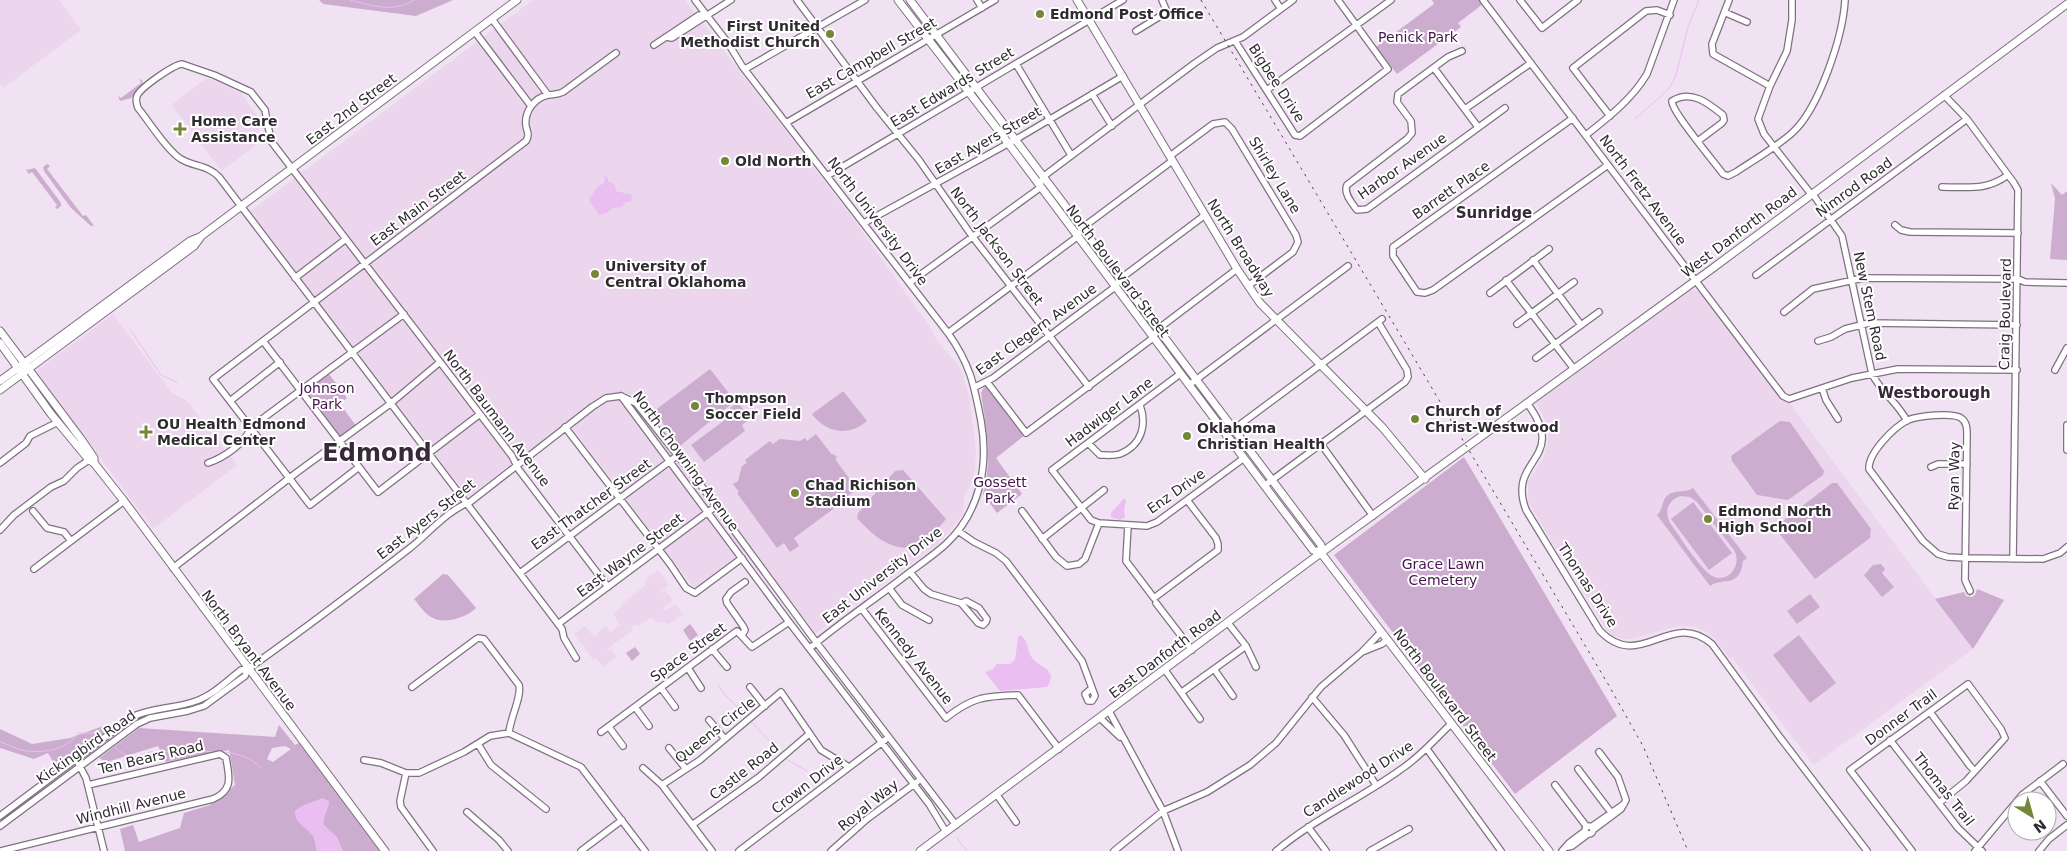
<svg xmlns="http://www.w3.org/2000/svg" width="2067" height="851" viewBox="0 0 2067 851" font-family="'DejaVu Sans',sans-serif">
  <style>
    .built { fill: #ebd6ee }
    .green { fill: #ccadd0; fill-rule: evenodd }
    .water { fill: #ebbef1 }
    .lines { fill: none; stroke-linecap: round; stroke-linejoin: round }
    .stream { stroke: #ebbef1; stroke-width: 1 }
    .minor-casing { stroke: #7f7181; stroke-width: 8 }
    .major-casing { stroke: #7f7181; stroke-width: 9 }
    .minor { stroke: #fff; stroke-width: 5.5 }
    .major { stroke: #fff; stroke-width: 7 }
    .rail { stroke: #4c464e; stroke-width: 1; stroke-dasharray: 2.5 5; stroke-linecap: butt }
    .poi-dot { fill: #748738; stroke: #fff; stroke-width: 2 }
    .labels { text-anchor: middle; stroke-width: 4; stroke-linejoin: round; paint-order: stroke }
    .poi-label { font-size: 14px; font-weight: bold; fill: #302b31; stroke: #fff; text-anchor: start }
    .park-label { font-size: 14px; fill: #481350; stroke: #fff }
    .street-label { font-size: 14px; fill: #302b31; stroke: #fff }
    .neighbourhood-label { font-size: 15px; font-weight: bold; fill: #362a38; stroke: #fff }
    .town-label { font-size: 24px; font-weight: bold; fill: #362a38; stroke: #fff }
  </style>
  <rect width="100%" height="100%" fill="#f0e1f3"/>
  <!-- built -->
  <path class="built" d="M0,0h59l22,30 -78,58 -3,-4z
    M533,0h152l170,221 75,106 8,15 22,25 9,28 7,56 -1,18 -3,12 -8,17 -1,16 -21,26 -12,10 -115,84 -65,-87 -56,41 -127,-167 -99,76 -219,-285z
    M207,78l34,15 16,22 3,22 -2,6 -36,28 -51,-66z
    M1692,289l8,3 61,81 20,24 10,8 182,244 -159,116 -82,-107 -4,-1 -12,-17 -11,-9 -10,-4 -16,-1 -48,13h-9l-9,-3 -7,-7 -34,-56v-4l-4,-8 -7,-4 -33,-55v-21l15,-22 5,-16v-16l-12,-26z
    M113,314l60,80 13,6 51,65 -84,64 -117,-158z
    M658,570l11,15 -10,8 1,1 5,-4 8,11 -10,7v2l1,1 11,-7 8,10 -15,11 -2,-2 -6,-1 -3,1 -6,-6 -9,7 -4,2 -2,-2 -5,4 2,2 -26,19 1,2 3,-2 6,8 -14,10 -7,-9 -3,2 -9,-12 2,-2h-3l-9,-12 11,-8 9,11 10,-10 3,-1 3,6 10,-7 -7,-11 7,-6 2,-4 24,-19 -2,-4z"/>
  <!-- green -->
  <path class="green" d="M319,0h134l-37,16 -93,-12z
    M1432,0h47l4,4 -25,19 3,4 -64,47 -21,-27 58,-43z
    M140,79l2,1 1,5 -12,13 -11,3 -2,-5 3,2 20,-15z
    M47,164l3,2 -3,3 36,47 3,-1 8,11h-3l-20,-18 -27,-37 -1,-4z
    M35,168l26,35v3l-4,3 -2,-1 2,-3 -25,-33 -3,2 -3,-4z
    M2051,183l11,12 5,-4v69l-17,-1 5,-60z
    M710,369l25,32 -55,45 -26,-35z
    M329,374l18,24 -7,6 17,23 -16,10 -33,-43 1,-5z
    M984,387h4l37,48 -29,23 26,36 -25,19 -14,-19c10,-35 3,-66 -2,-101z
    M842,392h2l23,29c-18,16 -41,12 -55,-7z
    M738,402l12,17 -8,6 3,6 -41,31 -13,-17 42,-31 -3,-6z
    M1780,421l10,1 34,49 -1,4 -35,25 -31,-5 -25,-34 -1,-5z
    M816,434l16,21 2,-1 3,4 -2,1 22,30 -15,11 -10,10 -38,28 5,8 -9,6 -6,-9 -7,5 -40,-55 2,-1 -6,-8 5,-3 4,-15 5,-3 -2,-3 25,-19 3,3 7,-5 20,2 5,-3 2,3z
    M1464,457l153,259 -102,78 -181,-239z
    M903,470l43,49c-7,8 -15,20 -25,25 -25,12 -48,-8 -64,-26l1,-5 37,-42z
    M1832,483h5l34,46 -1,9 -55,41 -37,-47 1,-8z
    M1693,488l54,70 -4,3c-3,28 -21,16 -33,25l-53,-71c5,-4 5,-13 9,-18 8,-9 19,-3 27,-9zM1681,496l9,1 7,5 37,48c10,19 -11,37 -26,23 -15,-14 -26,-34 -38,-50 -6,-12 -2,-23 11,-27z
    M1693,502l39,51 -23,17 -38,-51z
    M1881,564l4,5 -3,4 12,14 -12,10 -18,-22 9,-10z
    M443,574l5,1 28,33c-10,10 -32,17 -45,9 -7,-4 -12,-12 -17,-18z
    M1977,589l27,11 -31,49 -38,-50 29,-7 2,4 6,1 3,-2z
    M1810,594l10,13 -23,17 -10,-13z
    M690,624l8,11 -8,6 -7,-11z
    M1799,635l37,48 -26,20 -37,-48z
    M635,647l5,7 -8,7 -6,-8z
    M279,725l16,20 4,-2 82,108h-256l-5,-22 13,-4 6,17 41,-14 4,-15 26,-8 25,-20 -6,-35 -63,12 -8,-16 -51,16 -8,-4 40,-30 136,9zM285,746l6,3 -18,13 -6,-3 5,-11z
    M103,726l3,7 -49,35 -9,-15 -14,6 -34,-11v-19l32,15 38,-6z"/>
  <!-- water -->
  <path class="water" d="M605,175l3,3v3l7,4 1,6 16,4 -1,7h-5l-5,5 -8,1 -6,5 -8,2 -10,-15 7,-12 8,-5z
    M1124,498l2,3 -2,8 1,8 -5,3 -9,-3v-4z
    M1020,635c8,5 7,14 11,21 5,12 29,11 16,31l-47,4 -15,-19 8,-3 4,-5h13l5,-4 3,-22z
    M322,798l7,3c0,9 -7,16 -5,24l13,12 6,14h-26c-2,-5 -2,-13 -5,-16 -7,-9 -17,-11 -17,-24 9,-8 17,-8 27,-13z"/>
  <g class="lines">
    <!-- stream -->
    <path class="stream" d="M350,0c23,6 43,13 64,0
      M1635,119l34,-30 7,-14 12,-48 11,-27
      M130,329l31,46 16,7
      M718,685l7,10 23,22
      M750,720l31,34
      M0,742c8,2 18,8 26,9 20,2 41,-1 52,-18h16l6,2
      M112,745c5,4 11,9 16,11 8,3 15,-3 23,-4 11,-2 23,0 34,0 27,0 57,-5 77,17
      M786,759l21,12
      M957,838l10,13"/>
    <!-- minor casing -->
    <g class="minor-casing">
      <path id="minor" d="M695,0l33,43 14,23 206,267c22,31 26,51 33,88 8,45 -1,91 -35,123 -11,10 -24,19 -36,28 -33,26 -68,49 -100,76
        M797,0l80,108 42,52 53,76 117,151
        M977,0l5,8
        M1275,0l6,9
        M1483,0l300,396 6,3 63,-21 46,-9 119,1
        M1520,0l22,28 36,-28
        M1729,0l-17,44 1,10 57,32
        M1792,0v20l-5,31 -17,35 -12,33 6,15 47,60
        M1726,13l21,9
        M492,19l56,76
        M1136,31l31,-19 -5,-12
        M475,32l56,74
        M666,37l6,1 59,-38
        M1235,41l60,94 5,1 88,-67 -50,-69
        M654,45l45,-30h7
        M1462,51l-14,6 -50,37 -1,8 14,19 1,12 -5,6 -60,46c-4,8 5,18 10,25l10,-1 138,-101
        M1016,64l55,91
        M1434,68l44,59
        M745,69l120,-69
        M1267,90l124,-90
        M1092,94l20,32
        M1944,95l23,24 47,64 4,7 -5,369
        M1465,109l66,-46
        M1610,116l-37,-48 73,-57 11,-1 13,5
        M1573,118l-180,129v9l24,36 8,1 8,-3 175,-125
        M786,123l209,-123
        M1586,135c23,-18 46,-36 61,-61l27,-74
        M1698,141l24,-18 2,-3 -1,-5c-15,-12 -32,-26 -51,-14 -1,10 43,62 51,73l5,2 8,-4c18,-12 39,-24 56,-39 27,-24 51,-97 53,-133
        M1170,156l43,-32 12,-2 7,7 64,106 2,7 -5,10 -45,34
        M827,176l296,-176
        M1942,187c27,0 44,4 66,-12
        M1812,193l30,43 30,138c9,18 26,29 35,47
        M864,223l156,-86 103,-61
        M1895,225l6,5 9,2 108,1
        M1533,260l48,65
        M1756,275l211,-156
        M295,278l51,-39
        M1506,280l68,89
        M909,283l132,-96 -1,-3 4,-8 151,-113 22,-15 26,-11 50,-37
        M1490,293l59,-44
        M1784,312l29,-23 50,-11 155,1 7,3 42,1
        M1517,324l57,-42
        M948,333l129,-96 5,-9 90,-67
        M263,341l115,151 102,-78
        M1818,341l13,-4 14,-8 24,-6 148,2
        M1536,358l63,-46
        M2055,370l12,-22
        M1180,374l-128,96 39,50 8,3 48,3 10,-4 87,-64
        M987,382l39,51 127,-95 5,-9 79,-60
        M1189,385l159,-119
        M975,387l18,-9 122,-91 5,-8 85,-64
        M1822,388l4,12 12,19
        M621,396l15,7 61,77 119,162 140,183
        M621,396l168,226 140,182 17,28
        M230,401l50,-39
        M1527,403c43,58 -21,54 -1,107l74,121c41,42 70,-23 112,13l67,92 88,115
        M2067,425v25
        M565,427l105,137 16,24 9,5 47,-35
        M1226,435l156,-116
        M1088,443l12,12c6,0 14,1 20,-1 22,-9 27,-29 20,-49
        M1321,444l52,72
        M0,463l26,-20 4,-7 28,-14
        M208,463c15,-5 38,-20 42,-35l154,-114
        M359,467l-49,38 -97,-126 313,-238c4,-7 1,-9 0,-15 -2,-14 8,-28 22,-31 6,-1 9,0 15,-3l53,-39
        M1931,467l7,-3h29
        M1264,486l141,-104 3,-5 -1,-7 -29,-48
        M33,511l14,17 17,4 7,9
        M1022,511l34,46 11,9 12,-2 6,-5 14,-36
        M1128,525l-2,36 28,37 64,-48v-6l-2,-6 -29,-38
        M0,530l14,-15 37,-28 13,-6 13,-13 12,-8
        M958,531l16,11 22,11 10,8 76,100 10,27 -7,6 3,7h4l3,-5 -3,-8
        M1042,539l62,-49
        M173,568l123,-95 94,-69 50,-42
        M34,569l90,-68
        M910,572l14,17 7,5 30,9 17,20 5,2 3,-3 1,-3 -8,-11 -13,-7 -4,2
        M520,573l158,-118
        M889,588l13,17 27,15
        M1970,591l-5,-11 2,-145c0,-6 0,-13 -6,-17 -9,-6 -43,-2 -53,2 -14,7 -40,33 -39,49l54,72 15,13 10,3 18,1 77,1 17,-6 7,-6
        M1156,603l36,47
        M862,609l84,109c26,-21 39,-22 72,-23l41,54
        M1228,623l18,23 10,21
        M558,624l158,-118
        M1381,632l-19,20 20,-8 5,-4
        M742,635l3,-5 -2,-4 -16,-23 -1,-4 5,-7 14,-10
        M712,649l15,18
        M576,658l-12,-20 -2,-9 -343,-452c-11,-12 -25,-10 -38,-18 -13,-7 -33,-39 -43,-51 -1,-4 -3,-7 -1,-12 3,-8 36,-31 45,-32l32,11 37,17 14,18 6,31 241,315 7,14 89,117
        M688,668l13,20
        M1214,669l19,27
        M1165,670l35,49
        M412,687l63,-47 3,-2 6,1 35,46c3,12 -9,33 -10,48
        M750,687l15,19
        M661,688l14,19
        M1182,692l64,-46
        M1312,697l32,38 32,50
        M635,707l14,19
        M1109,711l54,100 15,40
        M1930,712l40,54 5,5
        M1100,718l20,19
        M709,720l16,19
        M609,727l14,19
        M601,732l136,-101 15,16 37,-25
        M1890,740l68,88 24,23
        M478,744l13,21 55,44
        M669,748l17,21
        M1427,749l74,102
        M364,760l17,3 25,10h13l45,-21 26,-16 19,-3 72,34 64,84
        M78,763l8,15 18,73
        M643,768l19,17 50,66
        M1578,769l35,46
        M406,773l-6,28 1,6 32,44
        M2040,781l27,35
        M662,785l38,-25 81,-68 40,58 28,17
        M1555,785l32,42
        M997,795l19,27
        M467,812l32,28 9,11
        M0,816l132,-99c21,-10 43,-8 64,-16 17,-6 31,-20 45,-31l7,-1
        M692,825l67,-48 50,-43
        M0,826l137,-102 13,-6 38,-7 16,-5 41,-30 3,-7c55,-39 109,-80 162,-121 19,-15 38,-38 60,-46l122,-95 14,-9 15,-2
        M1585 830a4 4 0 1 1 8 0a4 4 0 1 1-8 0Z
        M1308,827l18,24
        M1591,827l33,-23
        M1593,830l28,-21 5,-9 -8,-23 -19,-25
        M1568,847l4,-1 16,-12
        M1,851l212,-52c21,-9 16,-23 13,-41l-6,-4 -132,31
        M581,851l41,-31
        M739,851l146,-111
        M831,851l36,-32 50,-37
        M1114,851l49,-40 44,-19 43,-27 26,-22 45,-56 41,-35
        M1276,851c38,-32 84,-52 124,-81 20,-13 34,-30 51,-46
        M1370,851l39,-22
        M1562,851l7,-8 16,-12
        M1912,851l-62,-81 118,-86 33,45 4,9 -39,43 -27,22
        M1975,851l47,-56 41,-31
        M2039,851l10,-12 18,-14"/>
    </g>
    <!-- major casing -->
    <g class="major-casing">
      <path id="major" d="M898,0l107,139 277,370 31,41 8,3
        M910,0l362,480 49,65v8l228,298
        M1077,0l160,269 23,34 123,125 42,51
        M0,331l81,108 13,19v5
        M0,343l51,71 38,46 5,3 30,38 261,350
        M0,381l190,-140 10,-4 317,-237
        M0,390l194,-144 6,-8
        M920,851l394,-293 399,-290 354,-264"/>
    </g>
    <!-- minor -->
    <use href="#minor" class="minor"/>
    <!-- major -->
    <use href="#major" class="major"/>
    <!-- rail -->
    <path class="rail" d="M1201,0l407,684 35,62 45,105"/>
  </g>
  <!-- markers -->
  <g class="poi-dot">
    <circle cx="1040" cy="14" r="5"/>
    <circle cx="830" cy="34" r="5"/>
    <path d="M177.5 121.5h5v5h5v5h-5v5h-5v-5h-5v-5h5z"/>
    <circle cx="725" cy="161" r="5"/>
    <circle cx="595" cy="274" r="5"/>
    <circle cx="695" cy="406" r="5"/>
    <circle cx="1415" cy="419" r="5"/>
    <path d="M143.5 424.5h5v5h5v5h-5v5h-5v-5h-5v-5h5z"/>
    <circle cx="1187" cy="436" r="5"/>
    <circle cx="795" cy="493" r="5"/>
    <circle cx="1708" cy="519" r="5"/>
  </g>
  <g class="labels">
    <!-- poi labels -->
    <g class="poi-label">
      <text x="1050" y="19">Edmond Post Office</text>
      <text x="820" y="31" text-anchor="end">First United<tspan x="820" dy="16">Methodist Church</tspan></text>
      <text x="191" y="126">Home Care<tspan x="191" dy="16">Assistance</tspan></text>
      <text x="735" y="166">Old North</text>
      <text x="605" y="271">University of<tspan x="605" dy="16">Central Oklahoma</tspan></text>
      <text x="705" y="403">Thompson<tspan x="705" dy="16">Soccer Field</tspan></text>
      <text x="1425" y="416">Church of<tspan x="1425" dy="16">Christ-Westwood</tspan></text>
      <text x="157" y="429">OU Health Edmond<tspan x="157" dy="16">Medical Center</tspan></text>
      <text x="1197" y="433">Oklahoma<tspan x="1197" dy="16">Christian Health</tspan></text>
      <text x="805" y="490">Chad Richison<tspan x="805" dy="16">Stadium</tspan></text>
      <text x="1718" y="516">Edmond North<tspan x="1718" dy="16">High School</tspan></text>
    </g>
    <!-- park labels -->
    <g class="park-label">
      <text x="1418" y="42">Penick Park</text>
      <text x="327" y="393">Johnson<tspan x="327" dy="16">Park</tspan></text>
      <text x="1000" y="487">Gossett<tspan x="1000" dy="16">Park</tspan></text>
      <text x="1443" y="569">Grace Lawn<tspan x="1443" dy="16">Cemetery</tspan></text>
    </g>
    <!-- street labels -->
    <g class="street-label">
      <text transform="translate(871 58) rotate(-30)" y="5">East Campbell Street</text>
      <text transform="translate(1277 83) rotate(57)" y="5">Bigbee Drive</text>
      <text transform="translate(952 87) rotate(-31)" y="5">East Edwards Street</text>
      <text transform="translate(351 109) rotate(-37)" y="5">East 2nd Street</text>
      <text transform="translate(988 140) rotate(-30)" y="5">East Ayers Street</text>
      <text transform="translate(1402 166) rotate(-35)" y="5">Harbor Avenue</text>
      <text transform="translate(1275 175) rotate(59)" y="5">Shirley Lane</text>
      <text transform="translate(1854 187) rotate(-36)" y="5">Nimrod Road</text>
      <text transform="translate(1451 190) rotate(-35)" y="5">Barrett Place</text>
      <text transform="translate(1643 190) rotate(53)" y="5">North Fretz Avenue</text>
      <text transform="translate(418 208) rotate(-37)" y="5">East Main Street</text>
      <text transform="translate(878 221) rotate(53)" y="5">North University Drive</text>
      <text transform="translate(1739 232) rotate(-37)" y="5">West Danforth Road</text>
      <text transform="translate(997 246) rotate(53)" y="5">North Jackson Street</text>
      <text transform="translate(1241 248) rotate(58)" y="5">North Broadway</text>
      <text transform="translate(1118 271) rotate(53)" y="5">North Boulevard Street</text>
      <text transform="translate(1870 306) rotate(78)" y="5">New Stem Road</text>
      <text transform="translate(2005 314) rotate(-89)" y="5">Craig Boulevard</text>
      <text transform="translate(1036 329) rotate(-36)" y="5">East Clegern Avenue</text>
      <text transform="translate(1109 412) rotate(-37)" y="5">Hadwiger Lane</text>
      <text transform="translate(497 418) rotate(53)" y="5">North Baumann Avenue</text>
      <text transform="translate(686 461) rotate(54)" y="5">North Chowning Avenue</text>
      <text transform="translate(1954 476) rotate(-89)" y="5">Ryan Way</text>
      <text transform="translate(1176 491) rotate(-35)" y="5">Enz Drive</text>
      <text transform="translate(591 504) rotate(-36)" y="5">East Thatcher Street</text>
      <text transform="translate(426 519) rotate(-38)" y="5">East Ayers Street</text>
      <text transform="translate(630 555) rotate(-37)" y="5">East Wayne Street</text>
      <text transform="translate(882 575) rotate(-38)" y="5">East University Drive</text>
      <text transform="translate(1588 585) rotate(57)" y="5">Thomas Drive</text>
      <text transform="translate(249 650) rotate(53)" y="5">North Bryant Avenue</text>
      <text transform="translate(688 652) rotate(-36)" y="5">Space Street</text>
      <text transform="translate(1165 654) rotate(-37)" y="5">East Danforth Road</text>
      <text transform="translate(914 656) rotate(52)" y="5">Kennedy Avenue</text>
      <text transform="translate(1445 695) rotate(53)" y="5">North Boulevard Street</text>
      <text transform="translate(1901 717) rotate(-36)" y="5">Donner Trail</text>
      <text transform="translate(715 730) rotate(-38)" y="5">Queens Circle</text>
      <text transform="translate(86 747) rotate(-35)" y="5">Kickingbird Road</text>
      <text transform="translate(151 757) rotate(-13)" y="5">Ten Bears Road</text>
      <text transform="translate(744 771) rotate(-38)" y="5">Castle Road</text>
      <text transform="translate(1358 779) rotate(-33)" y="5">Candlewood Drive</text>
      <text transform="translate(807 784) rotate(-38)" y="5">Crown Drive</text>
      <text transform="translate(1944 789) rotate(52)" y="5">Thomas Trail</text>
      <text transform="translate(868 805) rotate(-39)" y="5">Royal Way</text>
      <text transform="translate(131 806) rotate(-14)" y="5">Windhill Avenue</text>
    </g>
    <!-- neighbourhood labels -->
    <g class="neighbourhood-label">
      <text x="1494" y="218">Sunridge</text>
      <text x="1934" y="398">Westborough</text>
    </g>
    <!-- town labels -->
    <g class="town-label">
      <text x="377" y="461">Edmond</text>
    </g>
  </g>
  <!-- north arrow -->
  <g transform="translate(2032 816) rotate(143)"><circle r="24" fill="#ffffff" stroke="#acaaad"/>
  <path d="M0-4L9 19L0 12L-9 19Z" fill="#748738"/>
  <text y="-8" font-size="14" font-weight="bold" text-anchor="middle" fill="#302b31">N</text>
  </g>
</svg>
